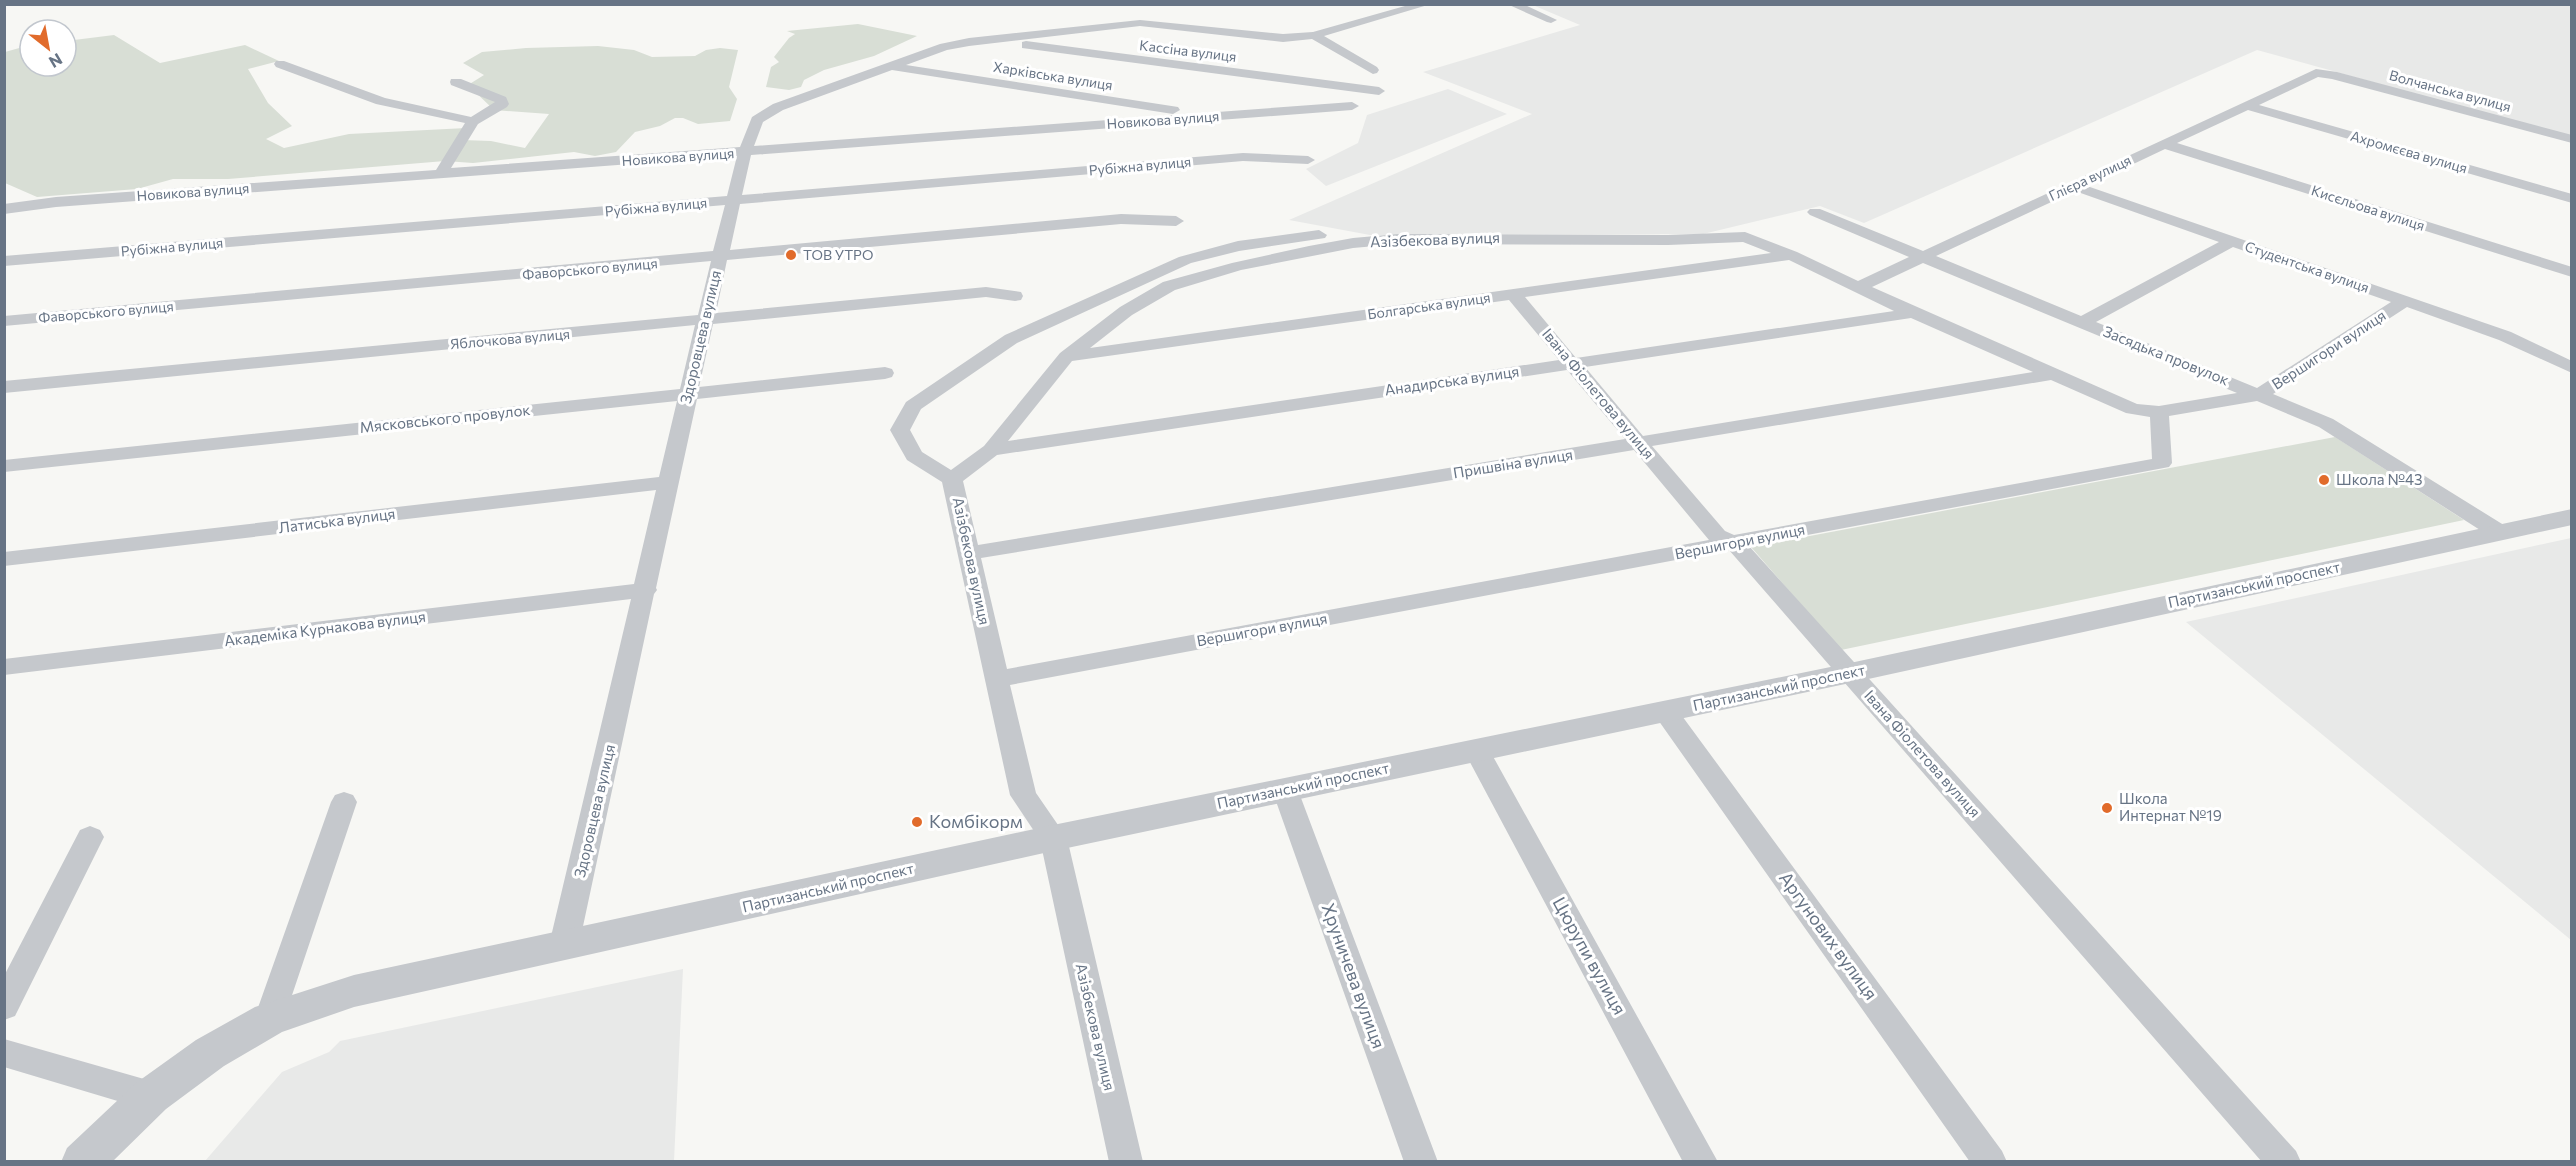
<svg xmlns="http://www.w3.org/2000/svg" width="2576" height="1166" viewBox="0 0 2576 1166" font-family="Commissioner,sans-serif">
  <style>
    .built { fill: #e8e9e8 }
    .green { fill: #d8ded5 }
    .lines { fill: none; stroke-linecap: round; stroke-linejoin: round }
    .minor { fill: #c5c8cc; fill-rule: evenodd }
    .tertiary { fill: #c5c8cc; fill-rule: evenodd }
    .poi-dot { fill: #e16b2b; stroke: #fff; stroke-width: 2 }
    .labels { text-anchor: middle; stroke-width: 6; stroke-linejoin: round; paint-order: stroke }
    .far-street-label { font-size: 14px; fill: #677485; stroke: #fff }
    .far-poi-label { font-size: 14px; fill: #677485; stroke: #fff; text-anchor: start }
    .street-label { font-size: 15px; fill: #677485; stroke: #fff }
    .poi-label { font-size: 15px; fill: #677485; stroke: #fff; text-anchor: start }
    .near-poi-label { font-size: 18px; fill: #677485; stroke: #fff; text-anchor: start }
    .near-street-label { font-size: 18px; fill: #677485; stroke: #fff }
  </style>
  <rect width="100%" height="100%" fill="#f7f7f4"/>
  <!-- built -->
  <path class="built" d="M1540,5h1031v132l-314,-87 -393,173 -44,-17 -117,28 -333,1 -81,-15 243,-106 -109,-42 157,-47 -45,-19z
    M1448,89l59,25 -181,72 -20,-17 52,-26 9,-28z
    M2571,538h1l-1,402 -385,-318z
    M683,969l-9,192h-469l77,-89 47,-20 11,-11z"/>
  <!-- green -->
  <path class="green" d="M858,24l59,12 -43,20 -50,14 -20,10 -3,7 -12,3 -23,-3 5,-20 8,-5 -5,-5 15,-19 6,-4 -8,-3z
    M114,35l46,28 85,-18 34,16 -31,8 20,34 24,23 -26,13 18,9 65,-14 117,-6 -4,12 29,1 34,7 24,-34 -55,-4 -26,-25 16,-10 -21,-12 19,-11 44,-4 72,-2 36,4 18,7 43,-1 11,-6 14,-2 18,2 -9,37 8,12 -7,22 -32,3 -15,-6h-8l-15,8 -25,6 -19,20 -21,4 -21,-4 -101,11 -28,-2 -217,18h-55l-36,10 -100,8 -32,-14v-131l25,-7v21h36v-25z
    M2335,437l129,83 -623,130 -90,-103z"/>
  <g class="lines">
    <!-- minor -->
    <path class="minor" d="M1412,4h19l-107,32 53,31 2,3 -2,3 -4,1 -61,-35 -29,3 -143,-16 -171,20 -22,4 -41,15 272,42 2,3 -7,4 -281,-44 -109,40 -20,12 -9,24 598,-44 7,4 -7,4 -601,45 -9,40 501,-42 65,3 7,4 -7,4 -65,-3 -503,43 -10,46 391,-36 55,2 8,5 -8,5 -55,-2 -394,36 -11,53 270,-26 35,5 2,4 -2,4 -6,1 -29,-4 -273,27 -14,63 186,-20 7,2 2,4 -2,4 -7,2 -188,20 -41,189 1,2 -3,4 -75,351 -5,9 -10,3 -10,-3 -5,-9 82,-346 -627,76v-16l630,-75 22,-94 -652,76v-14l655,-75 18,-76 -673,71v-12l676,-71 15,-64 -691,68v-12l694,-66 13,-54 -707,65v-10l709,-65 12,-46 -721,61v-10l723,-60 10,-40 -681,51 -52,7v-10l52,-7 380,-27 29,-47 -89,-19 -100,-37 -2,-3 2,-3h8l101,37 86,19 24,-15 -44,-17 -1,-3 1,-3h10l45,18 3,7 -2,3 -29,17 -27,44 289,-21 12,-30 21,-13 167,-60 29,-6 171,-18 143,14 30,-2z
      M1507,4h16l34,16 -6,3 -4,-1z
      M1026,41l353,46 6,4 -6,4 -357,-47v-6z
      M2316,69l21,3 235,63v8l-240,-64 -14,-2 -59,28 313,89v9l-324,-93 -71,33 395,124v10l-407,-128 -78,37 424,146 61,29v12l-73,-33 -92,-33 -134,87 60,25 174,108 3,5 -3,5 -8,1 -8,-1 -172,-110 -62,-26 -88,15 3,47 -3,4 -420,79 547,605 5,11h-39l-533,-612 -719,135 26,108 31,45 76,324h-34l-69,-322 -30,-45 -68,-313 -35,-22 -17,-30 16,-28 99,-67 174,-78 59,-16 81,-11 8,5 -2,3 -86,13 -48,12 -174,80 -96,66 -11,21 12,22 29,18 33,-24 76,-93 60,-46 43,-25 69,-19 77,-17 44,-8 45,-4 270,1 77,-3 52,20 61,29 51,-24 -99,-42 -3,-3 3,-3h10l103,42zM2075,191l144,51 -138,74 -145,-60zM1743,242l28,11 -681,95 42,-33 43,-25 66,-20 112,-22 45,-4 270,1zM2233,247l158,55 -134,86 -161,-66zM1789,260l105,51 -318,47 -51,-61zM1923,263l314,130 -78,13 -22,-2 -265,-117zM1509,300l50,60 -551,81 64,-80zM1911,318l122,54 -390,64 -58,-69zM1567,370l58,69 -647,106 -15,-64 34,-26zM2051,380l75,33 24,4 2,42 -418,76 -9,-4 -73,-85zM1634,450l75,90 -702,129 -26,-111z
      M1665,702l9,3 328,446 5,11h-37l-314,-445 -3,-6 3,-6z
      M1477,742l9,2 4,7 228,411h-35l-219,-411 4,-7z
      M1285,780l9,3 4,7 140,372h-34l-132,-372 4,-7z
      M344,792l9,3 4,7 -73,217 -4,9 -11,4 -11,-4 -4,-9 77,-217 4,-7z
      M90,826l10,4 4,7 -89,179 -11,4v-44l76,-146z
      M4,1039l147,42 11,5 5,10 -5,10 -11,5 -147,-44z"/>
    <!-- tertiary -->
    <path class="tertiary" d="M2572,509v16l-722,158 -797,168 -699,156 -72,25 -58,34 -58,43 -54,53h-51l6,-14 69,-65 60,-43 59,-33 99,-32 699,-150 797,-162z"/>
  </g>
  <!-- markers -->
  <g class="poi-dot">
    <circle cx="791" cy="255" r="6"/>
    <circle cx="2324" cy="480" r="6"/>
    <circle cx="2107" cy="808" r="6"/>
    <circle cx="917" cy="822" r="6"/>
  </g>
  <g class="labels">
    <!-- far-street labels -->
    <g class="far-street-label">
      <text transform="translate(1188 51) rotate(7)" y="5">Кассіна вулиця</text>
      <text transform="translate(1053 76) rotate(9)" y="5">Харківська вулиця</text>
      <text transform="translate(2450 91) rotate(15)" y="5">Волчанська вулиця</text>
      <text transform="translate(1163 120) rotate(-4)" y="5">Новикова вулиця</text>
      <text transform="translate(2409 152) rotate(16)" y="5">Ахромєєва вулиця</text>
      <text transform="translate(678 157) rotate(-4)" y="5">Новикова вулиця</text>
      <text transform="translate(1140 166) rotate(-5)" y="5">Рубіжна вулиця</text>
      <text transform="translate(2090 178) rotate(-25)" y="5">Глієра вулиця</text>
      <text transform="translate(193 192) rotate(-4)" y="5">Новикова вулиця</text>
      <text transform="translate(656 207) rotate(-5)" y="5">Рубіжна вулиця</text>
      <text transform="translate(2368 208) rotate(18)" y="5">Кисєльова вулиця</text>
      <text transform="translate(172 247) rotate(-5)" y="5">Рубіжна вулиця</text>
      <text transform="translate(2307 267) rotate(19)" y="5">Студентська вулиця</text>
      <text transform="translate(590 269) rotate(-5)" y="5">Фаворського вулиця</text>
      <text transform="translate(1429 306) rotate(-8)" y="5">Болгарська вулиця</text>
      <text transform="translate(106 312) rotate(-5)" y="5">Фаворського вулиця</text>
      <text transform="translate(510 339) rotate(-5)" y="5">Яблочкова вулиця</text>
    </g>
    <!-- far-poi labels -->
    <g class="far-poi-label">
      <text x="803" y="260">ТОВ УТРО</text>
    </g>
    <!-- street labels -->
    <g class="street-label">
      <text transform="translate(1435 240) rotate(-2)" y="5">Азізбекова вулиця</text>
      <text transform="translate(701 337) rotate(-77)" y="5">Здоровцева вулиця</text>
      <text transform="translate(2329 350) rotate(-33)" y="5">Вершигори вулиця</text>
      <text transform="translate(2166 356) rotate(22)" y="5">Засядька провулок</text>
      <text transform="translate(1452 381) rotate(-8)" y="5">Анадирська вулиця</text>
      <text transform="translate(1598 394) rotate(50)" y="5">Івана Фіолетова вулиця</text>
      <text transform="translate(445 419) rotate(-6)" y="5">Мясковського провулок</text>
      <text transform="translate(1513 464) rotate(-9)" y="5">Пришвіна вулиця</text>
      <text transform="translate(337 521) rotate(-7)" y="5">Латиська вулиця</text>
      <text transform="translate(1740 542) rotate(-11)" y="5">Вершигори вулиця</text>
      <text transform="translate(971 561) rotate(78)" y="5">Азізбекова вулиця</text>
      <text transform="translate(2254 585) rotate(-12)" y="5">Партизанський проспект</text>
      <text transform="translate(325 629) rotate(-7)" y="5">Академіка Курнакова вулиця</text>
      <text transform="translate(1262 630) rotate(-10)" y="5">Вершигори вулиця</text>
      <text transform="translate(1779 688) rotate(-12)" y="5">Партизанський проспект</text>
      <text transform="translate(1922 754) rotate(48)" y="5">Івана Фіолетова вулиця</text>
      <text transform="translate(1303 786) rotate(-12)" y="5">Партизанський проспект</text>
      <text transform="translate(595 811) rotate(-77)" y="5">Здоровцева вулиця</text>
      <text transform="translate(828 888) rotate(-13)" y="5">Партизанський проспект</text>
      <text transform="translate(1095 1027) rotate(77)" y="5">Азізбекова вулиця</text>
    </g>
    <!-- poi labels -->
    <g class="poi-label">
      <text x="2336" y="485">Школа №43</text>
      <text x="2119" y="804">Школа<tspan x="2119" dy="17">Интернат №19</tspan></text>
    </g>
    <!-- near-poi labels -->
    <g class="near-poi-label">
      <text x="929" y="828">Комбікорм</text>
    </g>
    <!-- near-street labels -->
    <g class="near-street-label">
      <text transform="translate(1828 936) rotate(54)" y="6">Аргунових вулиця</text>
      <text transform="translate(1589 956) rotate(61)" y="6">Цюрупи вулиця</text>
      <text transform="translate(1353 976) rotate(70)" y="6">Хруничева вулиця</text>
    </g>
  </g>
  <!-- border -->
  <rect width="2576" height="1166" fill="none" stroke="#677485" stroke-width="12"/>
  <!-- north arrow -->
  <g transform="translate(48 48) rotate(149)"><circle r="28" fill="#ffffff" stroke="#c2c7ce" stroke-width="1.5"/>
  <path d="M0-4.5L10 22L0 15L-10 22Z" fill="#e16b2b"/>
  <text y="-9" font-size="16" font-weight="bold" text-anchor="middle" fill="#677485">N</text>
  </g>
</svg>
